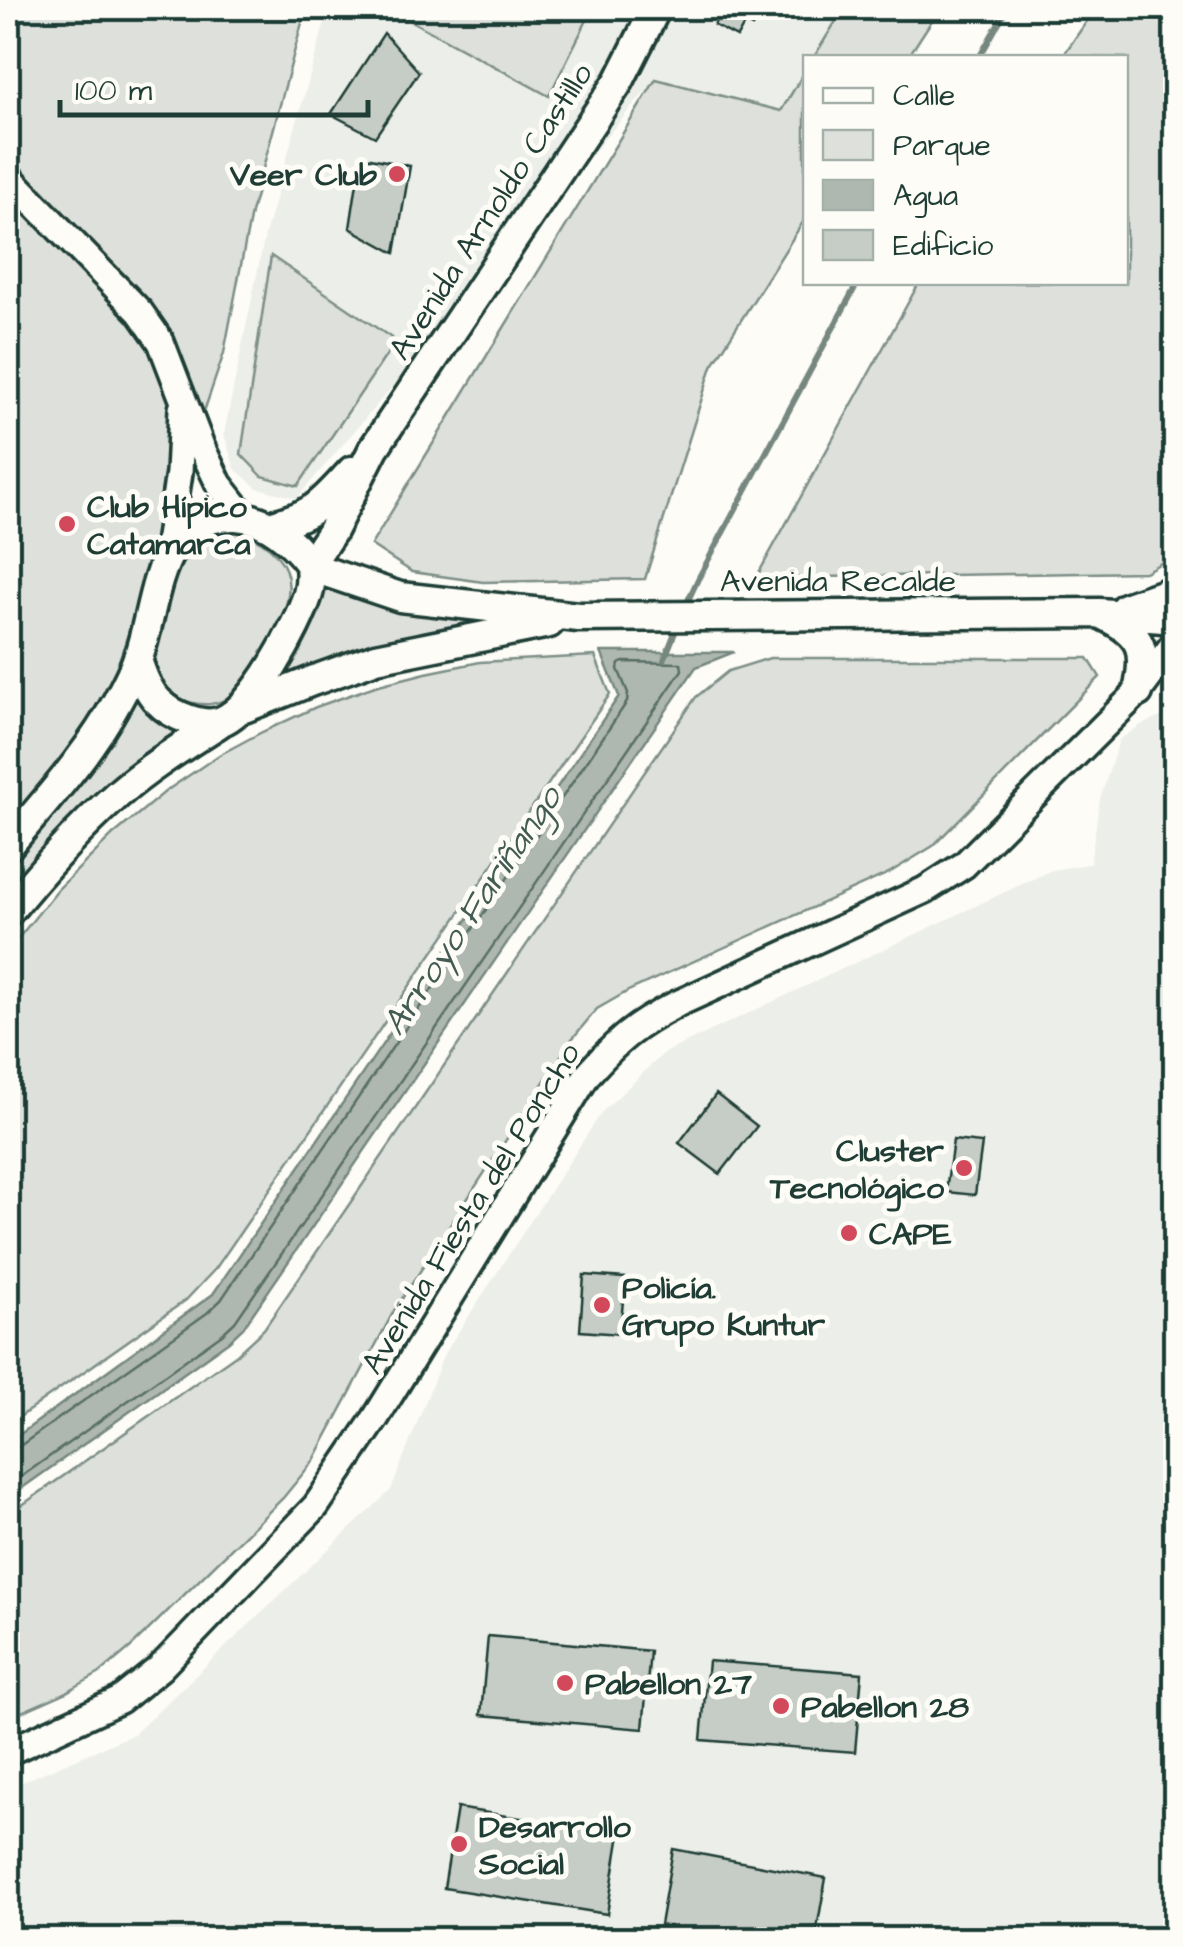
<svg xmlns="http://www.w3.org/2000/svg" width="1183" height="1947" viewBox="0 0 1183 1947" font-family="'Architects Daughter',sans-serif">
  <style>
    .built { fill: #eceee9 }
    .green { fill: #dde0db; stroke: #7e8e88; stroke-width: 2.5 }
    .water { fill: #aeb8b1; stroke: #75877f; stroke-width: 2.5 }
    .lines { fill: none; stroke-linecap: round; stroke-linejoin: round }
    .shore { stroke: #586e66; stroke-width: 2.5 }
    .stream { stroke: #75877f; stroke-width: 6 }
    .building { fill: #c6cdc7; stroke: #1f3d34; stroke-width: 2.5 }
    .tertiary-casing { stroke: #1f3d34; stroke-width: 32 }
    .secondary-casing { stroke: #1f3d34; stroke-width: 35 }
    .tertiary { stroke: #fdfcf7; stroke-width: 25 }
    .secondary { stroke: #fdfcf7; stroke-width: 28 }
    .poi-dot { fill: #d1495b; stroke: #fdfcf7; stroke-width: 4 }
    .labels { text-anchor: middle; stroke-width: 10; stroke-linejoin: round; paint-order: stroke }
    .poi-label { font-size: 32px; font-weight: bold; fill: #1f3d34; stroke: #fdfcf7; text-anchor: start }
    .street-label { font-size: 32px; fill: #1f3d34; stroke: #fdfcf7 }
    .water-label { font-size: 35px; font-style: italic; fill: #435c53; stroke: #fdfcf7 }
  </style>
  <rect width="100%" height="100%" fill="#fdfcf7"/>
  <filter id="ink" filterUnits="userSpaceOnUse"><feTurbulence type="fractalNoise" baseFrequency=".01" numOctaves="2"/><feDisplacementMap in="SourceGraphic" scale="20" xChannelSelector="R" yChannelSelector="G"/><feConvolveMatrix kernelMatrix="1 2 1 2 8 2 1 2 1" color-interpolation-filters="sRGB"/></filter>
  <g filter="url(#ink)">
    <!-- built -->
    <path class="built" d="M329,8h515l-30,49 -8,1 -1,13 -23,40 -126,-32 -359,419 -40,-10 -22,-19 -11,-35 41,-199z
      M1175,711v1228l-1167,1v-152l126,-54 257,-244 53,-136 158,-242 62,-59 388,-183 38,-6 10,-65 19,-59 22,-15z"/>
    <!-- green -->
    <path class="green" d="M8,8h298l-55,205 -27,140 -117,343 -58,79 -41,49z
      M387,8h206l-44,88z
      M844,8h96l-32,49h-94z
      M1096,8h79v547l-30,17 -389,6 163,-295 207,-1v-224l-64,-1z
      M805,71v148l-93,147 -67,213 -162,3 -71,-10 -41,-27 285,-466 125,32z
      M271,256l125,85 -98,145 -36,-10 -21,-22z
      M230,530c37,8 68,33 56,75 -5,17 -15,33 -24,48 -10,17 -20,38 -38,47 -21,10 -50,1 -63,-16 -20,-28 8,-122 33,-143 9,-9 24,-10 36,-11z
      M325,583c59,28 98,32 162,37l-114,25 -95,34z
      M595,656l15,38 -394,574 -30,32 -178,125v-474l50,-62 55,-54 53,-44 53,-36 43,-23 54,-25 59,-21 51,-13 54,-11z
      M770,658h318l12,19 -167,169 -44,27 -259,117 -33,19 -25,30 -178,272 -80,149 -31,38 -151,148 -32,27 -37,21 -55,24v-203l229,-161 27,-25 432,-632 32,-26z
      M139,698c12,16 24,23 42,31l1,4c-64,47 -127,94 -174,158v-25l89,-106 37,-61z"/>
    <!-- water -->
    <path class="water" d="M601,652h133l-38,15 -453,661 -14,13 -221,157v-55l205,-149 406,-598z"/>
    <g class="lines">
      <!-- shore -->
      <path class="shore" d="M8,1450l9,-2 190,-135 14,-13 406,-598 1,-9 -10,-24 1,-5 4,-2 58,1 1,7 -447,652 -13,12 -214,152"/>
      <!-- stream -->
      <path class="stream" d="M979,58l28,-50
        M684,609l14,-30 160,-297
        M664,660l14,-35"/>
    </g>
    <!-- building -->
    <path class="building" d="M723,8h-1h43l-13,19 -7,-4 -8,14 -23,-12z
      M384,33l35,39 -44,65 -44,-23z
      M361,156l49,10 -15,87 -45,-25z
      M716,1094l41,32 -37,48 -41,-31z
      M953,1140l29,3 -7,52 -29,-3z
      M584,1275l41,3 -5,56 -40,-3z
      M488,1636l162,15 -7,78 -162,-14z
      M708,1661l154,12 -7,79 -154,-12z
      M457,1808l163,26 -13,80 -163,-26z
      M673,1849l153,29 -11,62h-69l-86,-15z"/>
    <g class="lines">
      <!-- tertiary casing -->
      <g class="tertiary-casing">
        <path id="tertiary" d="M8,176l132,136 21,30 40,104 18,38 25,32
          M166,557l13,-84 3,-64
          M8,1752l112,-52 40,-32 156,-162 59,-87 212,-344c31,-35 47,-49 90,-71l248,-114 39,-25 174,-173 38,-51"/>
      </g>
      <!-- secondary casing -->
      <g class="secondary-casing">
        <path id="secondary" d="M269,526c46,-11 52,-22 83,-55
          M310,564l21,-31 43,-85 245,-367 37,-73
          M311,567l89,30 178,20 521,-4 77,6
          M1125,608l51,-18
          M1105,616c39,19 42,35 33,76
          M244,708l68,-27 64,-23 173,-35
          M8,846c39,-47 81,-92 110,-146 7,-13 15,-28 20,-42 20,-57 16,-143 97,-142 31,1 58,25 75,48 1,10 1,20 -2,30 -11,34 -53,113 -86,127 -19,8 -51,-6 -64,-20 -11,-11 -16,-27 -21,-41
          M8,912c33,-41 70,-82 110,-118 31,-27 67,-49 101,-71"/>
      </g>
      <!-- tertiary -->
      <use href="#tertiary" class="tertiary"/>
      <!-- secondary -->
      <use href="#secondary" class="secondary"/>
    </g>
  </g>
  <!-- markers -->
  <g class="poi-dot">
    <circle cx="397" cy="174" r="10"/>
    <circle cx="67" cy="524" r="10"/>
    <circle cx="964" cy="1168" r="10"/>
    <circle cx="849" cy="1233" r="10"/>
    <circle cx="602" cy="1305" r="10"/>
    <circle cx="565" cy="1683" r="10"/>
    <circle cx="781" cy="1706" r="10"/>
    <circle cx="459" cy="1844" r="10"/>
  </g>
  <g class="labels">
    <!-- poi labels -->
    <g class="poi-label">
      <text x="377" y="185" text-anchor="end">Veer Club</text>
      <text x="87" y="517">Club Hípico<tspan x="87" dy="37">Catamarca</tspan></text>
      <text x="944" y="1161" text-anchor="end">Cluster<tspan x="944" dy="37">Tecnológico</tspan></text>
      <text x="869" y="1244">CAPE</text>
      <text x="622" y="1298">Policía.<tspan x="622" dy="37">Grupo Kuntur</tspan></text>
      <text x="585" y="1694">Pabellon 27</text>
      <text x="801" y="1717">Pabellon 28</text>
      <text x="479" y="1837">Desarrollo<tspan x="479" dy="37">Social</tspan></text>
    </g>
    <!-- street labels -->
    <g class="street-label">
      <text transform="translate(490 211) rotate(-57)" y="11">Avenida Arnoldo Castillo</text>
      <text x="838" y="591">Avenida Recalde</text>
      <text transform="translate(470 1208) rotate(-58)" y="11">Avenida Fiesta del Poncho</text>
    </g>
    <!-- water labels -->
    <g class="water-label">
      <text transform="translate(471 910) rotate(-56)" y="12">Arroyo Fariñango</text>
    </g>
  </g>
  <!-- margin -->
  <rect width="1183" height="1947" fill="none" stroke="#fdfcf7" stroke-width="40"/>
  <rect x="20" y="20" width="1143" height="1907" fill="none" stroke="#1f3d34" stroke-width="4" filter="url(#ink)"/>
  <!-- legend -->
  <rect x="803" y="55" width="325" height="230" fill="#fdfcf7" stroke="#a4b0a9" stroke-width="2.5"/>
  <rect x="823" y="88" width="50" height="15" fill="#fdfcf7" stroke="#a4b0a9" stroke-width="2.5"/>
  <text x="893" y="105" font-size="30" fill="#1f3d34">Calle</text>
  <rect x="823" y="130" width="50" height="30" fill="#dde0db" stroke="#a4b0a9" stroke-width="2.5"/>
  <text x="893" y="155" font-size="30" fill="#1f3d34">Parque</text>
  <rect x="823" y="180" width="50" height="30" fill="#aeb8b1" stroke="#a4b0a9" stroke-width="2.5"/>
  <text x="893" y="205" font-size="30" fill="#1f3d34">Agua</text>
  <rect x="823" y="230" width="50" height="30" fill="#c6cdc7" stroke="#a4b0a9" stroke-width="2.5"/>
  <text x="893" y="255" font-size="30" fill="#1f3d34">Edificio</text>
  <!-- scale -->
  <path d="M60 100v15h308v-15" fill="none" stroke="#1f3d34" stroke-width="5"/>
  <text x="75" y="100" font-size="30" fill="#1f3d34" stroke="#fdfcf7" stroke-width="8" paint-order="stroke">100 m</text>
</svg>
